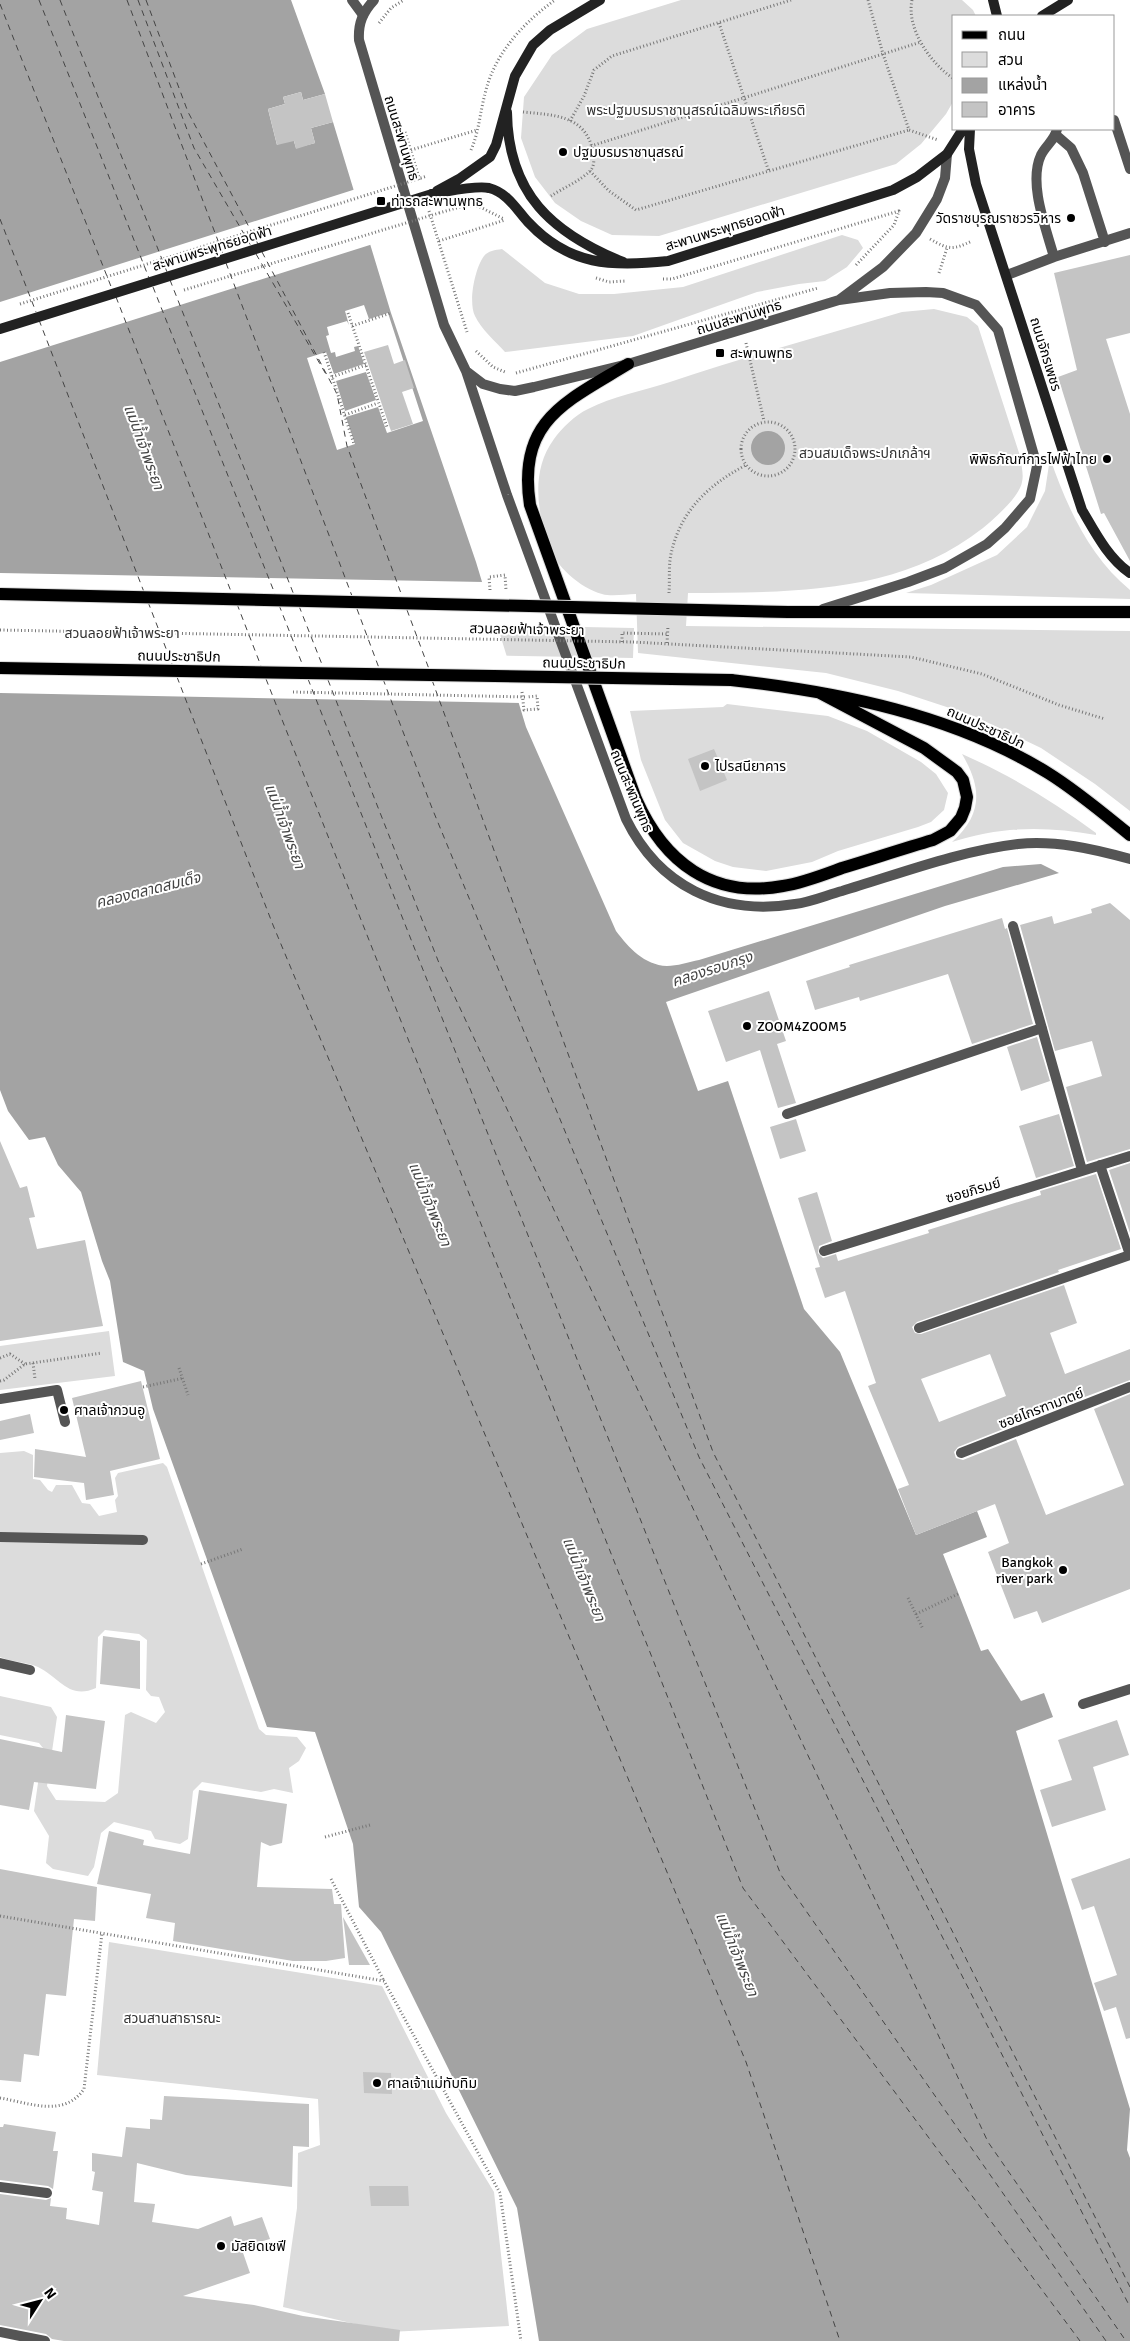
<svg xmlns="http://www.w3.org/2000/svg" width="1130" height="2341" viewBox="0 0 1130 2341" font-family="Signika,'Noto Sans Thai',sans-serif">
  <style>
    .green { fill: #dcdcdc }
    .water { fill: #a3a3a3 }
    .pier { fill: #fff; fill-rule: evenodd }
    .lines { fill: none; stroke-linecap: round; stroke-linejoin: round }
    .ferry { stroke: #444; stroke-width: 1; stroke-dasharray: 6 5; stroke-linecap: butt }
    .building { fill: #c4c4c4; fill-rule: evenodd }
    .primary-casing { stroke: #dbdbdb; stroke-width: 14 }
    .path { stroke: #777; stroke-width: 3; stroke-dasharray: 1 2.5; stroke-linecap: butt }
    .service { stroke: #555; stroke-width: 10 }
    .minor { stroke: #555; stroke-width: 10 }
    .tertiary { stroke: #555; stroke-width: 10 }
    .secondary { stroke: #222; stroke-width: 10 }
    .primary { stroke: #000; stroke-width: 12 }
    .primary-bridge-casing { stroke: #dbdbdb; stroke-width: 14; stroke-linecap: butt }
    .path-bridge { stroke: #777; stroke-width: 3; stroke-dasharray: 1 2.5; stroke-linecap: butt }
    .secondary-bridge { stroke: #222; stroke-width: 10 }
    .primary-bridge { stroke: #000; stroke-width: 12 }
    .poi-dot { fill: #000; stroke: #fff; stroke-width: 2 }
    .labels { text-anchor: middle; stroke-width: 4; stroke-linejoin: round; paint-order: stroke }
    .park-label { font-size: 14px; fill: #333; stroke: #fff }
    .street-label { font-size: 14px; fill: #000; stroke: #fff }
    .poi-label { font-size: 14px; fill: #000; stroke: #fff; text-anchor: start }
    .water-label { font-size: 15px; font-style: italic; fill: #444; stroke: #fff }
  </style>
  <rect width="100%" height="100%" fill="#fff"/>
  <!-- green -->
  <path class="green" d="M681,0h281l11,10 3,6h-22v84l-8,14 -25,30 -25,20 -237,72 -47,-1 -31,-14 -26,-18 -20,-26 -14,-39 3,-41 28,-42 35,-26z
    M842,235l16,5 5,8 -16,19 -22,14 -26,3 -42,8 -124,44 -128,16c-10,-11 -24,-23 -30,-36 -7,-14 0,-48 9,-60 4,-5 11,-6 18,-7l43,34 34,11h35l69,-7z
    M934,309l33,8 11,9 42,130c1,8 4,18 2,26 -2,14 -28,37 -39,46 -85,67 -192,64 -295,65l-2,33 444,5v180l-35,-27 -54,-36 -67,-32 -76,-25 -72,-18 -188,-20 -2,-59c-10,0 -24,3 -34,0 -22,-6 -47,-28 -54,-50 -11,-34 -17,-74 6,-105 8,-11 21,-24 34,-30 23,-12 57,-19 82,-27 77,-26 155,-47 232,-70z
    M1050,458c17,49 39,98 80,132v9l-224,-6 25,-8 66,-30 30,-28 18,-36z
    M0,615l634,13 -1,30 -633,-12z
    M727,704l101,12 39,15 54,31 15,12 12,19 -4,17 -13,12 -13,5 -80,24 -26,11 -46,9 -33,-4 -18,-6 -32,-18 -18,-23 -24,-60 -11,-49 93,-4z
    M962,754c48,21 92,48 134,79v2c-50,-9 -95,-9 -144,7 31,-28 30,-54 10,-88z
    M109,1331l6,45 -115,14v-44z
    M24,1451l9,4v24l7,1 8,10 4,2 4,-7h16l10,18 8,1 9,12 18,-4 -2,-12 3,-4 -3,-18 3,-5 45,-10 4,4 92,262 7,6 31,2 9,11 -7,13 -10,7 4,25 -19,-4 -13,3 -59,-10 -9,9 -5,48 -8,5 -25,-5 -4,-8 -37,-9 -13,11 -7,34 -6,9 -35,-7 -7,-6 3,-27 -15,-25 9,-63 -4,-5 -39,-8v-39l51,11 6,10 -10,69 9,14 49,2 13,-9 7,-78 6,-3 25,11 9,-11 -6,-15 -8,-1 -5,-6 1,-50 -8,-6 -34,-4 -7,7 -2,51c-27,12 -36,-10 -58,-21 -12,-5 -26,-5 -38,-10v-204z
    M109,1942l273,44 64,127 48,79 15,134 -120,6 -106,-25 14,-99 1,-55 22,-8 -2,-46 -221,-24z"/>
  <!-- water -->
  <path class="water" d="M0,0h291l34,94 -22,6 -2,-8 -18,5 2,7 -17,5 9,36 15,-10 4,13 19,-5 -4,-15 22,-6 58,191 85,249 50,165 90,204c13,17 28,34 51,35 10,0 22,-4 32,-6l304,-93 38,-3 18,9 -114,33 -279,96 32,89 30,-10 76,228 36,43 76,183 61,-24 10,26 -44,17 38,97 7,-2 33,52 23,-8 9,24 -37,14 114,378 -3,41 3,8v183h-591l-22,-133 -136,-276 -22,-25 -6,-63 -38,-112 -48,-5 -114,-318 -9,-38 -21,-9 -13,-81 -8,-20 -21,-69 -23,-27 -13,-28 -16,3 -21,-29 -8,-21z
    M751 448a17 17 0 1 1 34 0a17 17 0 1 1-34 0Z"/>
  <!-- pier -->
  <path class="pier" d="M356,189l17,55 -373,118v-60z
    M364,305l5,14 19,-6 35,108 -36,12 -9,-26 -32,10 9,27 -18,6 -30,-92 19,-6 8,22 30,-10 -6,-18 -4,1 1,4 -19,6 -1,-5 -4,1 -5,-17 3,-1 -2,-8 20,-6 2,4 -4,-14zM366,372l10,28 -31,11 -9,-30z
    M0,573l484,9 37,121 -521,-10z"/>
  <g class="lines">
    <!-- ferry -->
    <path class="ferry" d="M39,0l110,278
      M60,0l107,272
      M127,0l96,254
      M138,0l56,148 57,98
      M146,0l42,112 70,132
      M0,4l112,285
      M0,219l36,93
      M262,252l75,142 10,52 55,150
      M256,254l71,122
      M226,263l126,333
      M170,280l124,315
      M153,287l122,307
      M116,297l116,297
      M39,320l105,272
      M148,602l24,62
      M237,604l24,62
      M279,605l24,61
      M299,606l24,61
      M357,609l22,59
      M407,610l22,59
      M177,677l96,248 473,1137 94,279
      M266,679l477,1209 337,453
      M308,679l473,1196 325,466
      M383,679l49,129 267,649 431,850
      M328,680l111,283 549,1179 138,199
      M432,680l281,772 417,835"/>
  </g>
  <!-- building -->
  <path class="building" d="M301,92l2,8 22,-6 8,28 -22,6 4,15 -19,6 -2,-8 -17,4 -9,-36 17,-5 -2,-7z
    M1130,255v78l-24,6 24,75v147l-26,-48 -3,1 -43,-137 19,-7 -23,-97z
    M388,345l6,19 11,-4 9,28 -12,4 11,32 -22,7 -27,-79z
    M714,749l13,31 -27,11 -12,-32z
    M1110,903l20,17v229l-43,13 -21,-75 36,-11 -10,-35 -37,10 -35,-126 32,-9 2,8 38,-11 -1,-4z
    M1002,918l3,11 2,-1 26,96 -61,20 -24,-70 -88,27 -1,-4 -44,13 -9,-29 44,-14 -1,-2z
    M769,991l17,50 -9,3 19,59 -18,5 -18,-58 -34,12 -18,-51z
    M1037,1037l13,44 -29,10 -14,-44z
    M1059,1114l15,52 -38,12 -17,-52z
    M796,1119l10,32 -26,8 -10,-32z
    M0,1141l20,47 7,-2 8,31 -6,1 8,31 48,-9 18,86 -103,15z
    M1130,1163v70l-21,-63z
    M1096,1174l25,75 -63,21 1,2 -142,50 -5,5 3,6 6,1 143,-49 13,38 -27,10 15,41 65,-25v31l-120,45 1,1 -53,21 -4,5 2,6 7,2 53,-21 30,76 78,-30 -30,-76 36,-15v195l-88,34 -5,-12 -23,8 -26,-67 21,-9 -14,-39 -79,31 -18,-46 11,-4 -41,-99 8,-3 -31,-92 -20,7 -10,-30 5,-1 -22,-69 19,-6 15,49 -13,5 -1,7 5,5 13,-4 2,7 91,-28 -1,-3 113,-35 -1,-4zM990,1354l16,42 -67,26 -18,-43z
    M141,1381l19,78 -50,12 4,24 -28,5 -2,-17 -50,-6 1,-28 51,8 -14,-59z
    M30,1414l4,19 -34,7v-19z
    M103,1636l37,5v48l-40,-5z
    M66,1715l39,6 -9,68 -62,-7 -5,28 -29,-5v-66l62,13z
    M1117,1720l12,35 -36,12 13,43 -54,17 -12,-37 32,-10 -14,-40z
    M199,1790l88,14 -5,39 -12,3 -9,-4 -4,45 75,2 2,15h7l4,54 -19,3h-33l-120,-20 2,-18 -29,-5 5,-24 -54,-10 12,-53 35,9 -1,5 47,9z
    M1130,1858v180l-4,1 -10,-32 -12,4 -10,-28 23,-8 -23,-69 -12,4 -11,-31z
    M0,1869l97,18 -2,34 -21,-2 -8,77 -20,-2 -7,62 -15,-2 -3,28 -21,-2z
    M343,1917l27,48h-21z
    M363,2072l28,1 1,21 -28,-1z
    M164,2096l145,8v43l-16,-1 -1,41 -106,-12 -49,-12 -3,39 21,2 -3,18 46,7 33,-13 3,10 28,-9 8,22 -29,8 9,26 -67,23 71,9 49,11 97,14 -1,11h-335l-12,-2 -6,-5 -46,-9v-131l46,6 5,-2 -1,8 17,2 -1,11 33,6 4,-33 -11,-2 3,-18 -3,-1v-18l30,4 4,-30 24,2v-10l12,1z
    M4,2124l52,8 -3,19h5l-5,38 -5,-3 -48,-6v-53h3z
    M369,2186h39l1,20h-38z"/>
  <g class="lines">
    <!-- primary casing -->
    <g class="primary-casing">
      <path id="primary" d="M628,364c-62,38 -111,56 -98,141l106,294c28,63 76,100 147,87 20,-3 40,-11 59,-18 30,-9 60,-19 91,-28l17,-9 11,-13 4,-10 2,-11 -4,-17 -6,-8 -33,-24 -104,-55
        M788,612h342
        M731,680c109,12 223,35 317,93 29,18 56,41 82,62"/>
    </g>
    <!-- path -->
    <path class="path" d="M868,0l15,54 26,76 29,10
      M912,0c-6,29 19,64 42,79
      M379,23l12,-15 13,-8
      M719,23l50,149
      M523,112c31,3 63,3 70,40 1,6 2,14 -3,19 -10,10 -27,17 -39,25
      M570,121l14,-25 10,-26 18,-14 179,-56
      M405,132l15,49
      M591,146l330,-104
      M411,150l66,-20
      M471,150c8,-18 9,-38 14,-56 9,-40 38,-71 70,-94
      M590,171l19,20 27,19 273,-80
      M466,206h12l26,13
      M429,211l38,121
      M439,213l21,-6
      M930,239c19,11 23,11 42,2
      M439,241l66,-21
      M939,273l8,-25
      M596,278l13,4 17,-1
      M663,279h9l227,-68 -5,14 -38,40
      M348,313l39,114
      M352,326l39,-13
      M746,343l18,78
      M476,351l17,16 12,5
      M324,352l30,92
      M516,373l302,-85
      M332,377l34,-12
      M345,415l33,-12
      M741 449a27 27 0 1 1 54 0a27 27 0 1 1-54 0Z
      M490,590l-1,-13 16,-2 1,15
      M669,593c1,-14 -1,-30 3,-43 10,-41 38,-66 74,-85
      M622,642v-9l46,1
      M633,642l278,15 71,17 77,31 46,14
      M667,643l1,-17
      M522,692l2,18 14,-1 -1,-13 -10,1
      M0,1358l10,-4 15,10
      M33,1363l2,16
      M179,1368l9,27
      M0,1381l4,-1 21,-16 77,-11
      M143,1387l41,-9
      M201,1564l42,-15
      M908,1598l15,31
      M916,1614l42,-20
      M325,1837l45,-12
      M331,1879l53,102
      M0,1916l384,65 116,212 21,148
      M0,2098c30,5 64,20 84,-9l18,-156"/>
    <!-- service -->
    <path class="service" d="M1114,120l16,49
      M1056,135l15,13 12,25 22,69
      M1054,257c-8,-29 -26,-74 -13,-102 5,-10 14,-15 16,-26
      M1007,275l47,-18 76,-24
      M0,1537l143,3
      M0,2187l47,6"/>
    <!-- minor -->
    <path class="minor" d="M352,0l11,15
      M1013,926l69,244
      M787,1114l255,-86
      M1100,1165l30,90
      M824,1251l306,-95
      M919,1328l211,-73
      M0,1399l57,-9 8,32
      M961,1453l169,-66
      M0,1663l30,7
      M1083,1704l47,-15
      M0,2332l45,9"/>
    <!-- tertiary -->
    <path class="tertiary" d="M374,0c-11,12 -16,23 -15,40l85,285 22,46 41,124 119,324c33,67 94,97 169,85 16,-2 32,-9 47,-13 57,-17 117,-40 176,-47 37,-4 76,5 112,15
      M466,371l17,13 17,5 15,2 19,-4 94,-23 211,-64 44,-33 33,-34 21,-34 8,-21 2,-24
      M823,609l85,-27 37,-14 42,-24 18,-16 25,-29 7,-33 -39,-136 -22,-25 -33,-12 -17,-1 -36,1 -51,7"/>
    <!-- secondary -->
    <path class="secondary" d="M993,0l4,16
      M1042,16l26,-16
      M507,112c1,82 45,121 116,150
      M970,129l-1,20 7,35 106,326c13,22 26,48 48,63
      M437,191l22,-12 31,-22 6,-12 19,-69 18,-31 17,-15 50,-30
      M432,194c15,-2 43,-9 57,-6 19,5 27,21 39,34 41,44 84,45 140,39l225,-71 24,-13 30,-23 16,-25"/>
    <!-- primary -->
    <use href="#primary" class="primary"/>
    <!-- primary-bridge casing -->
    <g class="primary-bridge-casing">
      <path id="primary-bridge" d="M0,594l788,18
        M0,668l731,12"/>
    </g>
    <!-- path-bridge -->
    <path class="path-bridge" d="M184,290l255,-77
      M20,304l407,-128
      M0,630l633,12
      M293,692l234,5"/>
    <!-- secondary-bridge -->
    <path class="secondary-bridge" d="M0,329l432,-135"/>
    <!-- primary-bridge -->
    <use href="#primary-bridge" class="primary-bridge"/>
  </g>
  <!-- markers -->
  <g class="poi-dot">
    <circle cx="563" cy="152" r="5"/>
    <rect x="376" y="196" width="10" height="10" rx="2.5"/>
    <circle cx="1071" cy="218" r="5"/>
    <rect x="715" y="348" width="10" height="10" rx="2.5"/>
    <circle cx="1107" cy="459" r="5"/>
    <circle cx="705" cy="766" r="5"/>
    <circle cx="747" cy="1026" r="5"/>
    <circle cx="64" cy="1410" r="5"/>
    <circle cx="1063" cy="1570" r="5"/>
    <circle cx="377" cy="2083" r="5"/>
    <circle cx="221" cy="2246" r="5"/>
  </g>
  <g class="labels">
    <!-- park labels -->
    <g class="park-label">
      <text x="696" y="115">พระปฐมบรมราชานุสรณ์เฉลิมพระเกียรติ</text>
      <text x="865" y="458">สวนสมเด็จพระปกเกล้าฯ</text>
      <text x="122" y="638">สวนลอยฟ้าเจ้าพระยา</text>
      <text x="172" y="2023">สวนสานสาธารณะ</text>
    </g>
    <!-- street labels -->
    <g class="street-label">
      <text transform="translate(402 138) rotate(73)" y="5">ถนนสะพานพุทธ</text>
      <text transform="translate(725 228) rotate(-17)" y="5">สะพานพระพุทธยอดฟ้า</text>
      <text transform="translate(212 248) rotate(-17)" y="5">สะพานพระพุทธยอดฟ้า</text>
      <text transform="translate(739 317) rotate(-17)" y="5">ถนนสะพานพุทธ</text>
      <text transform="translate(1046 354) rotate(73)" y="5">ถนนจักรเพชร</text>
      <text transform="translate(527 629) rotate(1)" y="5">สวนลอยฟ้าเจ้าพระยา</text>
      <text transform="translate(179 656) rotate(1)" y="5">ถนนประชาธิปก</text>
      <text transform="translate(584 663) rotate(1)" y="5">ถนนประชาธิปก</text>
      <text transform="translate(986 727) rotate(24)" y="5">ถนนประชาธิปก</text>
      <text transform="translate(632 791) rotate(67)" y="5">ถนนสะพานพุทธ</text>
      <text transform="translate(973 1190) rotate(-17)" y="5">ซอยภิรมย์</text>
      <text transform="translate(1041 1408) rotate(-21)" y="5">ซอยไกรฑามาตย์</text>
    </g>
    <!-- poi labels -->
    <g class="poi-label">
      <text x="573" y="157">ปฐมบรมราชานุสรณ์</text>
      <text x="391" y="206">ท่ารถสะพานพุทธ</text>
      <text x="1061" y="223" text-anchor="end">วัดราชบุรณราชวรวิหาร</text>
      <text x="730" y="358">สะพานพุทธ</text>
      <text x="1097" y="464" text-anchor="end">พิพิธภัณฑ์การไฟฟ้าไทย</text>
      <text x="715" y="771">ไปรสนียาคาร</text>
      <text x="757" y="1031">ZOOM4ZOOM5</text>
      <text x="74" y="1415">ศาลเจ้ากวนอู</text>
      <text x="1053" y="1567" text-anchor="end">Bangkok<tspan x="1053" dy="16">river park</tspan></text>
      <text x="387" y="2088">ศาลเจ้าแม่ทับทิม</text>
      <text x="231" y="2251">มัสยิดเซฟี</text>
    </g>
    <!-- water labels -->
    <g class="water-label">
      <text transform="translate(144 447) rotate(70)" y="5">แม่น้ำเจ้าพระยา</text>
      <text transform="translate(285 826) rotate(70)" y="5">แม่น้ำเจ้าพระยา</text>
      <text transform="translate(148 890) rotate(-14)" y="5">คลองตลาดสมเด็จ</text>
      <text transform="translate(712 969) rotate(-18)" y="5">คลองรอบกรุง</text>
      <text transform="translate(430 1204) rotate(68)" y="5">แม่น้ำเจ้าพระยา</text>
      <text transform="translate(584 1579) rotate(68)" y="5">แม่น้ำเจ้าพระยา</text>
      <text transform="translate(737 1954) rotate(68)" y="5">แม่น้ำเจ้าพระยา</text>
    </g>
  </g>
  <!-- legend -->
  <rect x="952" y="15" width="162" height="115" fill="#ffffff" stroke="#999999"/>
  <rect x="962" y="31" width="25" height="8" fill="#000000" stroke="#999999"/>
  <text x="998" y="40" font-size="15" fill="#000000">ถนน</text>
  <rect x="962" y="52" width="25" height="15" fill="#dcdcdc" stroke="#999999"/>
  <text x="998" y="65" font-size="15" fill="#000000">สวน</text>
  <rect x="962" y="78" width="25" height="15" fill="#a3a3a3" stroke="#999999"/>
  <text x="998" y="90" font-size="15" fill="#000000">แหล่งน้ำ</text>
  <rect x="962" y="102" width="25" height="15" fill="#c4c4c4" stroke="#999999"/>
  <text x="998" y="115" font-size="15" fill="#000000">อาคาร</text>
  <!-- north arrow -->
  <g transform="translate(40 2301) rotate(54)" stroke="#ffffff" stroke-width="4" paint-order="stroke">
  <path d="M0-4L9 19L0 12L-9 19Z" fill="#000000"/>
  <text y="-8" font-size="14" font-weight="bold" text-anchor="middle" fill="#000000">N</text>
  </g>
</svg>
